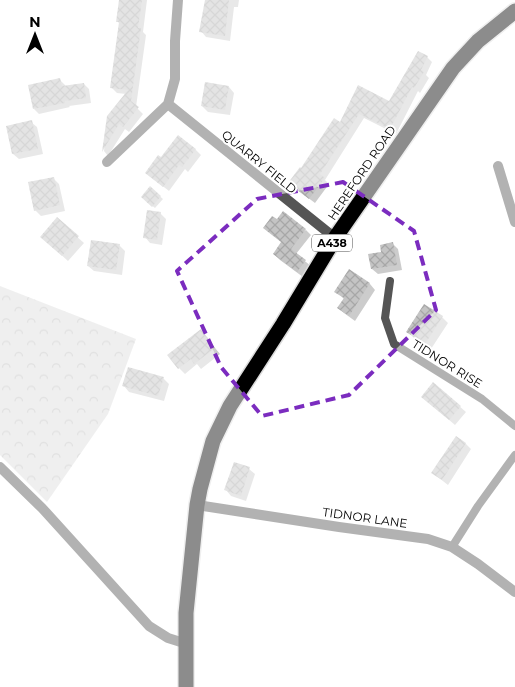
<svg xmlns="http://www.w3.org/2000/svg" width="515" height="687" viewBox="0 0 515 687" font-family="Montserrat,sans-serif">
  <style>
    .forest { fill: url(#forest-crowns) }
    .shadow { fill: #0003 }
    .building { fill: url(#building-cross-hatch) }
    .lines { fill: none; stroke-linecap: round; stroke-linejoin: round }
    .highway-casing { stroke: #dbdbdb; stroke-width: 18 }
    .lane { stroke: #555; stroke-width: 8 }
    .street { stroke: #555; stroke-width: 10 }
    .highway { stroke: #000; stroke-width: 15 }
    .marked { fill: none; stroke: #7b2cbf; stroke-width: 4; stroke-dasharray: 10 6; stroke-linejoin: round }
    .labels { text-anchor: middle; stroke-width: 4; stroke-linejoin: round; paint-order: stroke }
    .shield { fill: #fff; stroke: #4c4c4c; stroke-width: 1 }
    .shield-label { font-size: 11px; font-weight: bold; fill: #000 }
    .street-label { font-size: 12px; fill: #000; stroke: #fff }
  </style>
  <defs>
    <pattern id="forest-crowns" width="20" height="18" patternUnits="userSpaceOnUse" patternTransform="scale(1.25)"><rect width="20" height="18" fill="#dcdcdc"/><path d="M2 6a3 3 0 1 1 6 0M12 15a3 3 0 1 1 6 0" fill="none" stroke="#bbb"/></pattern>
    <pattern id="building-cross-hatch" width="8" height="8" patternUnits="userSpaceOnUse" patternTransform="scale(1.25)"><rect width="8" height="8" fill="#c4c4c4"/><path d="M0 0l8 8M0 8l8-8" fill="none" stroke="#a7a7a7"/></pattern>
  </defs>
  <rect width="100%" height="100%" fill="#fff"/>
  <!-- forest -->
  <path class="forest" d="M0,286l136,53 -28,75 -61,88 -47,-47z"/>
  <!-- shadow -->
  <path class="shadow" d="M120,0h27l-4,32 3,3 -10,72 7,7 -14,18 -4,-3 -17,27 -4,-5 4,-34 18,-23 -9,-1 -6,-6 9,-63 -2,-2z
    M208,0h31l-1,7h-4l-4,34 -24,-4 -5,-6z
    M427,57l5,5 -6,13 3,3 -9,15 -2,-2 -22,43 -32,-16 -39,62 4,4 -14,19 -20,-15 7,-18 38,-46 19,-37 30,15z
    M60,80l5,5v2l19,-3 5,5 2,14 -22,3 1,1 -31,7 -5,-5z
    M229,87l5,6 -4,22 -22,-3 -6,-6z
    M31,122l6,5 6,27 -24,5 -6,-5z
    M195,149l6,6 -13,17 -3,-3 -16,22 -23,-18 16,-14z
    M53,178l6,6 6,27 -24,5 -6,-6z
    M150,188l13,11 -8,9 -10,-8z
    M160,213l6,6 -4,26 -12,-2 -5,-6z
    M57,219l27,24 -16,18 -21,-19z
    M306,230l5,5 -15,19 15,12 -8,11 -23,-17 -6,-6 8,-11z
    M393,244l5,5 4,21 -24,4 -6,-5 11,-16z
    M119,245l6,6 -3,24 -28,-4 -6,-5z
    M349,271l21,13 5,6 -20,31 -11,-8 -6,-5 6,-9 -8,-8z
    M442,317l6,6 -17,26 -17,-11 -6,-6z
    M206,337l14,17 -19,15 -4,-5 -12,10 -6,-6z
    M163,378l6,6 -5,17 -35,-9 -5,-6z
    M434,384l32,28 -11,13 -27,-23z
    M456,437l10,7 5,5 -23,36 -9,-7 -6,-5z
    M249,469l6,5 -9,27 -15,-5 -5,-6z"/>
  <!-- building -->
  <path class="building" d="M119,0h23l-4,28h3l-10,73 8,6 -16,20 -4,-3 -17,28 5,-36 21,-26 -18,-2 9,-66h-3z
    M205,0h24l-4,36 -26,-4z
    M418,51l10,5 -7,14 3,2 -10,16 -2,-1 -22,42 -31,-15 -39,60 5,4 -16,21 -21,-16 12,-16 1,1 33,-50 6,4 18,-37 31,16z
    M60,78l2,8 22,-3 2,15 -21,3v2l-32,6 -5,-24z
    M205,82l24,4 -4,24 -24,-4z
    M32,120l6,29 -26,5 -6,-28z
    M178,135l18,14 -14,18 -3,-2 -16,22 -18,-14 13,-18 3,2z
    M54,177l6,28 -26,6 -6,-29z
    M150,186l11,10 -9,11 -11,-10z
    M147,210l14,2 -4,28 -14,-2z
    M283,211l23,18 -15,20 15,11 -9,12 -24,-18 8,-12 -18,-14 9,-12 5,3z
    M57,217l22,19 -17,20 -22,-19z
    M91,240l29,4 -4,26 -29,-4z
    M393,242l4,23 -26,4 -3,-15 13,-2 -1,-7z
    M349,269l21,14 -21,33 -12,-8 7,-10 -10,-6z
    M424,304l19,12 -18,28 -19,-12z
    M201,329l14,19 -21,16 -3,-5 -13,10 -11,-14z
    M128,367l36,10 -6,19 -36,-10z
    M433,382l28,24 -12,14 -28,-23z
    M456,436l10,7 -24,37 -11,-7z
    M234,462l16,5 -9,29 -17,-6z"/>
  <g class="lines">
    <!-- highway casing -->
    <g class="highway-casing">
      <path id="highway" d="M186,687v-74l11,-108 3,-16 13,-48 17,-35 53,-82 52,-86 118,-170 25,-27 37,-30"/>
    </g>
    <!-- lane -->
    <path class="lane" d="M390,281l-5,37 9,26 88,55 33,27
      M452,547l26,-41 37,-51"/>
    <!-- street -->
    <path class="street" d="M178,0l-3,41v38l-7,25 167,134
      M107,162l61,-58
      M498,166l17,56
      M0,467l42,41 107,118 19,12 19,6
      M197,505l142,22 89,12 24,8 26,17 37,28"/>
    <!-- highway -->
    <use href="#highway" class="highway"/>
  </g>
  <!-- marked area -->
  <path d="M0 0H515V687H0ZM343,182l71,49 22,79 -87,85 -87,21 -41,-49 -44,-96 80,-72z" fill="#fff" fill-opacity=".55" fill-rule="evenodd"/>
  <path class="marked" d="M343,182l71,49 22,79 -87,85 -87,21 -41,-49 -44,-96 80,-72z"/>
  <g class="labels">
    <!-- shield labels -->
    <rect class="shield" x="312" y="234.5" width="40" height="17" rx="4"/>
    <g class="shield-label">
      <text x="332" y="247">A438</text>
    </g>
    <!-- street labels -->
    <g class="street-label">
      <text transform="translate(259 162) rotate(39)" y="4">QUARRY FIELD</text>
      <text transform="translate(362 173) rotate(-56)" y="4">HEREFORD ROAD</text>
      <text transform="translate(447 364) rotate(32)" y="4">TIDNOR RISE</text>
      <text transform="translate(365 518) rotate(8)" y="4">TIDNOR LANE</text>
    </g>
  </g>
  <!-- north arrow -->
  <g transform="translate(35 35)" stroke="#ffffff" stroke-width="4" paint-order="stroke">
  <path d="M0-4L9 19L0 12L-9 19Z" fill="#000000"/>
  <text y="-8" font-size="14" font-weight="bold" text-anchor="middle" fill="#000000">N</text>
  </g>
</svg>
